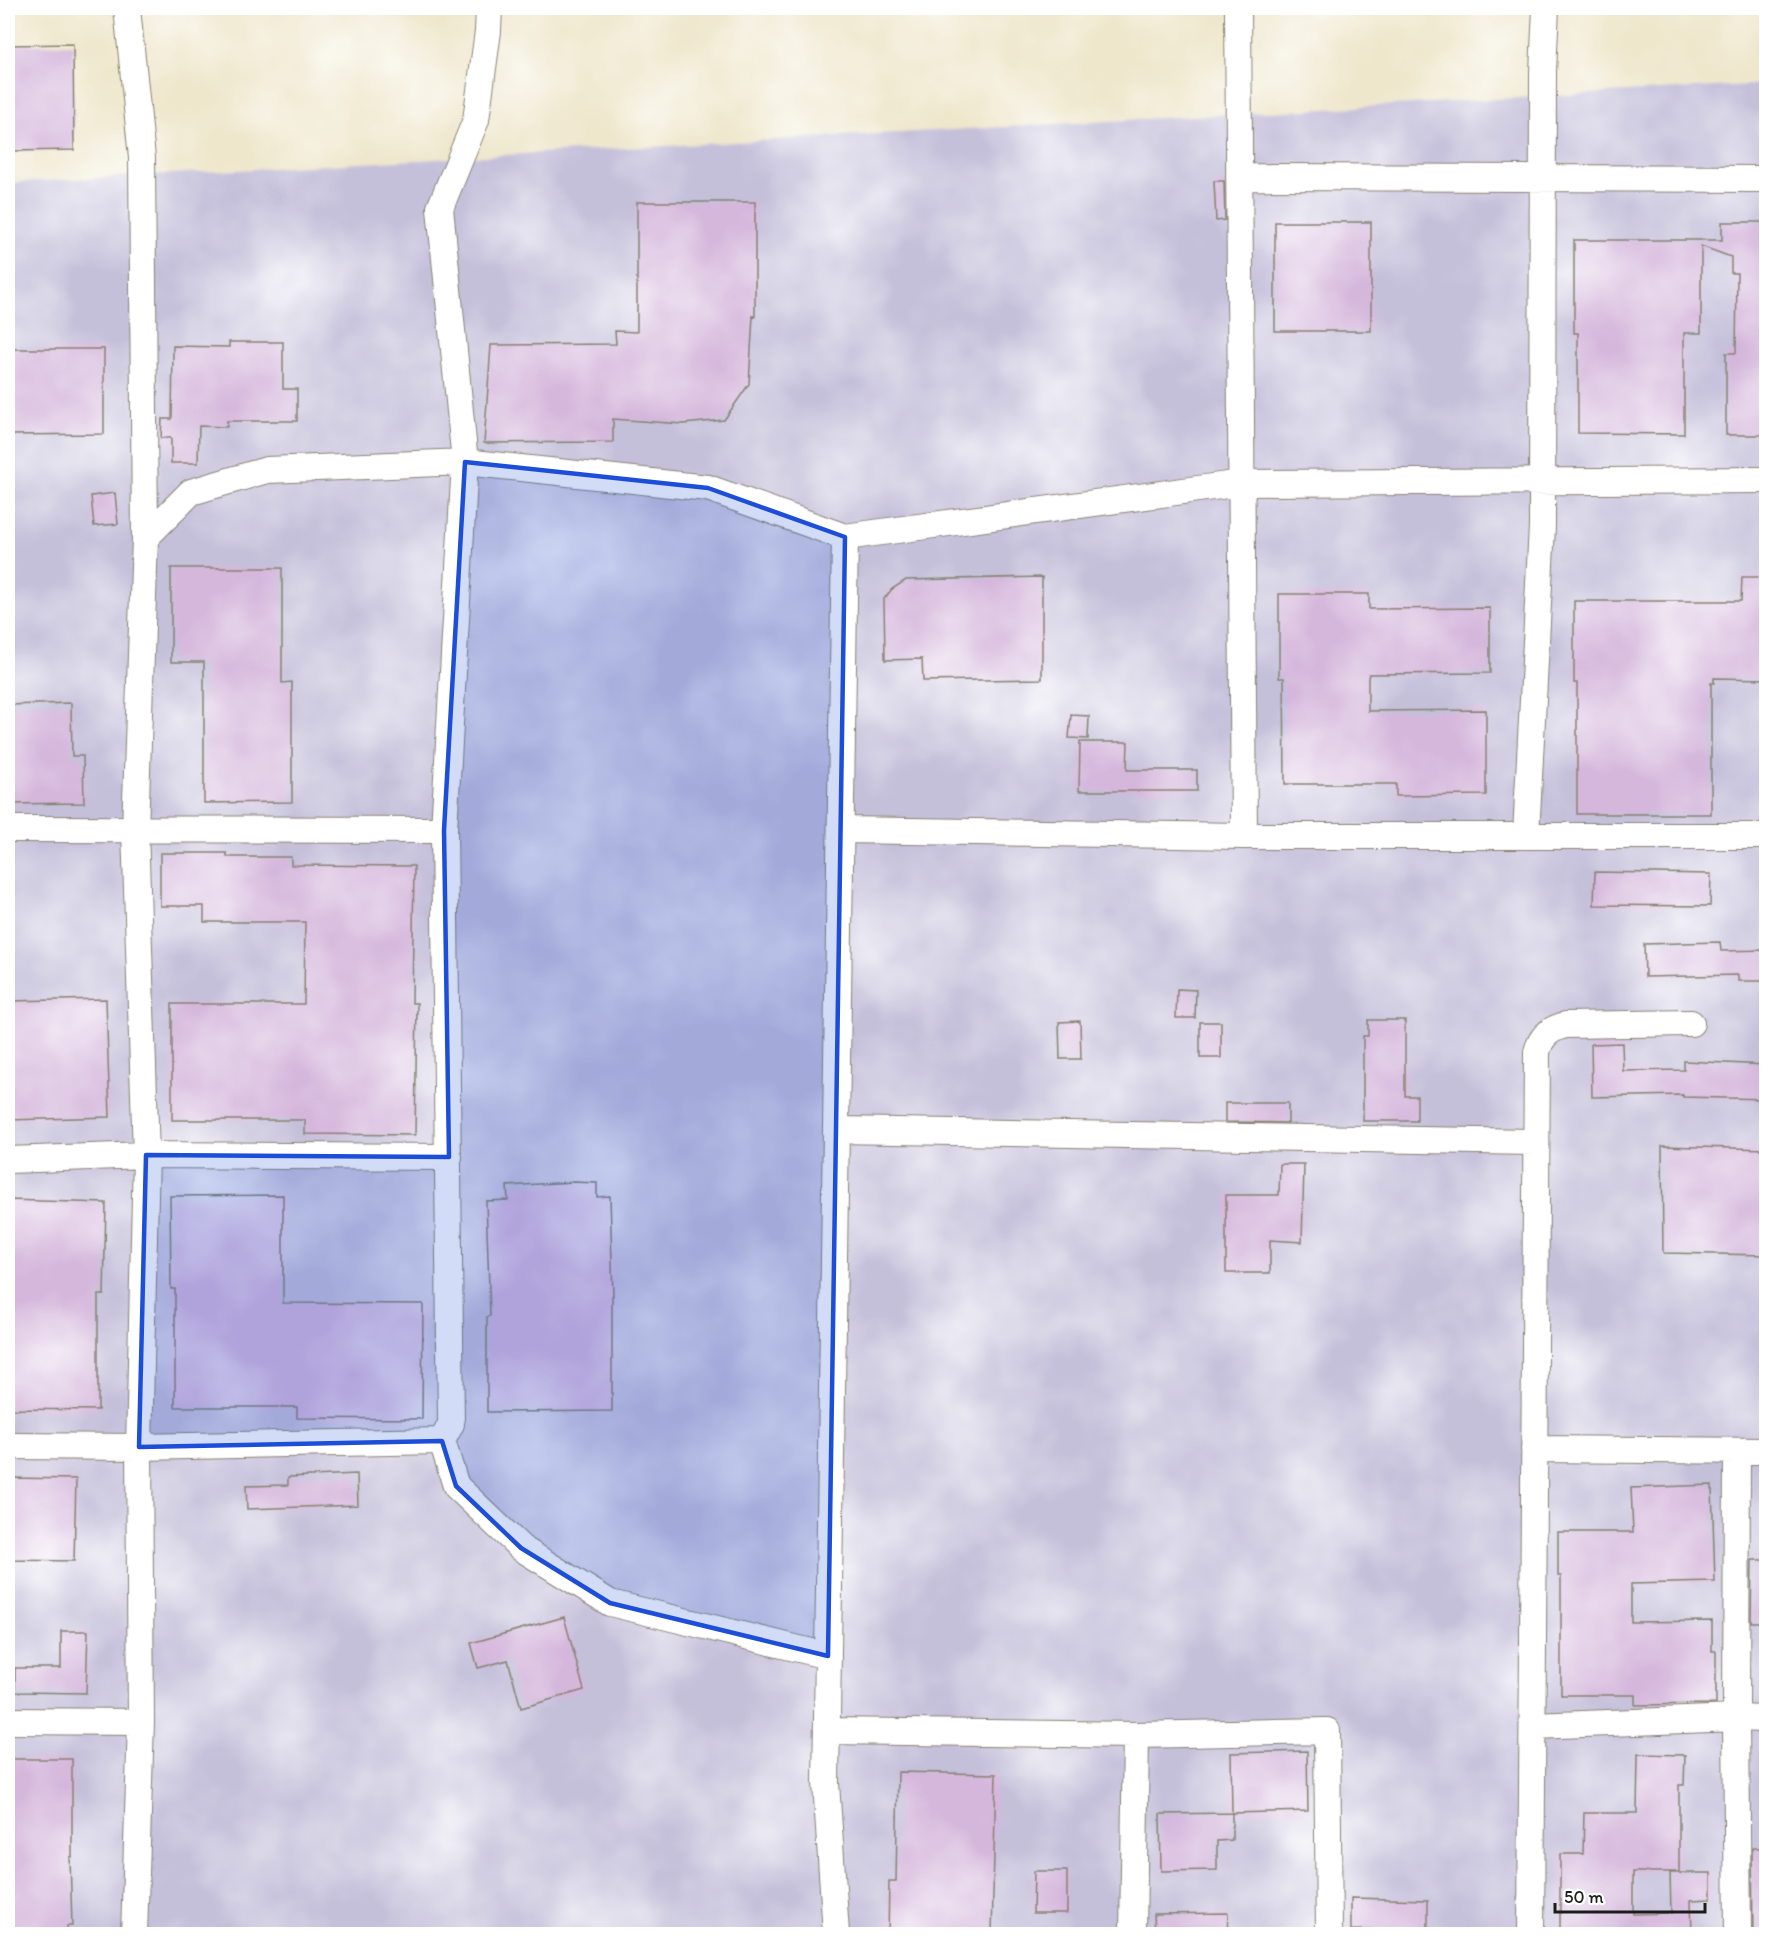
<svg xmlns="http://www.w3.org/2000/svg" width="1774" height="1942" viewBox="0 0 1774 1942" font-family="Itim,sans-serif">
  <style>
    .industrial { fill: #c5c0da }
    .building { fill: #d5b7dc }
    .lines { fill: none; stroke-linecap: round; stroke-linejoin: round }
    .minor-casing { stroke: #868274; stroke-width: 28 }
    .minor { stroke: #fff; stroke-width: 26 }
    .marked { fill: #1d4ed8; fill-opacity: 0.2; stroke: #1d4ed8; stroke-width: 4.5; stroke-linejoin: round }
  </style>
  <rect width="100%" height="100%" fill="#fff"/>
  <filter id="ink" filterUnits="userSpaceOnUse"><feTurbulence type="fractalNoise" baseFrequency=".0167" numOctaves="2"/><feDisplacementMap in="SourceGraphic" scale="12" xChannelSelector="R" yChannelSelector="G"/><feConvolveMatrix kernelMatrix="1 2 1 2 8 2 1 2 1" color-interpolation-filters="sRGB"/></filter>
  <filter id="wash" filterUnits="userSpaceOnUse"><feTurbulence type="fractalNoise" baseFrequency=".008" numOctaves="4" result="noise"/><feDisplacementMap in="SourceGraphic" scale="24" xChannelSelector="R" yChannelSelector="G"/><feGaussianBlur stdDeviation="1.35" result="paint"/><feColorMatrix in="noise" values="0 0 0 0 0 0 0 0 0 0 0 0 0 0 0 0 0 1.4 0 .05"/><feComposite in="paint" operator="in"/></filter>
  <g filter="url(#wash)">
    <rect width="100%" height="100%" fill="#efe7cc"/>
    <!-- industrial -->
    <path class="industrial" d="M1766,84v1850h-1758v-1751z"/>
    <g id="blocks">
      <!-- building -->
      <path class="building" d="M73,44l1,106 -66,1v-106z
        M1214,181h10l1,39 -9,1z
        M637,202h118v115l-2,-1 -4,68 -25,36 -41,4 -70,-5v23l-129,1 7,-98 125,-1 -1,-13 22,1z
        M1275,222h96v109h-96z
        M1722,222h45v213h-41v-82h10l1,-80h-6v-16l-30,-11v87h-17v101l-106,-1v-100h-4v-93h148z
        M229,342h54v47h14v32h-70v6l-28,-1 -1,37h-27v-25h-10l1,-19h10l1,-73 56,1z
        M8,349h96v85l-96,1z
        M115,493l3,31 -24,2 -3,-30z
        M171,568h111v115l10,-1v120l-88,1v-141h-33z
        M1042,577v102l-119,2 -1,-22 -37,1 -1,-61 8,-10 14,-9z
        M1742,577h25v102l-53,-1v5h-3v131h-134v-131h-3v-82h167z
        M1279,594h90v15l121,-1v65l-121,1 -1,4v33l118,-1v85l-90,1v-12h-111l-1,-106h-5z
        M71,703l1,53h11l1,47 -76,1v-99z
        M1071,715l18,1 -1,23 -19,-1z
        M1080,742h48l-1,28h70v21h-118z
        M160,853h67v4h64v8l123,1 -2,137h5l-2,132 -110,-1v-14h-133v-116h132l1,-82h-101v-16h-44z
        M1595,872l116,2 -1,32 -116,-1z
        M1720,942l1,9 46,-1v31h-29v-6l-93,2 -1,-33z
        M1177,989l19,1 -1,28h-19z
        M106,999l4,118 -102,3v-119z
        M1368,1020h37v76h12v25h-54v-85h5z
        M1080,1021l1,38h-21l-1,-37z
        M1200,1022h21v36h-21z
        M1622,1043l1,28 61,-1v-9l83,4v34l-84,-2v-2l-91,2 -1,-53z
        M1225,1103h63v20l-63,-1z
        M1662,1146l105,3v106l-104,-2z
        M1280,1164h24l-2,78 -32,-2v33h-44v-78h53z
        M573,1182l24,1v14l13,-1 3,100h-1v115l-125,1v-95l3,-1 -4,-115 22,-1 -1,-14z
        M283,1195v108l140,1 -1,115 -125,-1v-11h-122v-118h-4l-1,-93z
        M8,1200l98,3 -2,92h-6v115l-90,-1z
        M357,1474l1,31 -111,4 -1,-23 42,-1v-8z
        M8,1478l68,1 -2,82 -66,-1z
        M1712,1485l3,97 -84,2v38l81,-1v30h4v53l-81,1v-10h-74v-119h-3v-44h75l-2,-44z
        M1752,1560h15v62h-16z
        M564,1617l20,73 -63,18 -13,-48 -30,8 -7,-25z
        M61,1631h27l-2,62 -71,-1v-24h46z
        M1307,1751l1,60 -76,2 -1,-60z
        M1638,1754l47,1 -1,30h-5v87h-46v42l38,-1 -1,-40h41v26l-20,1 1,35h-52v-5l-80,1v-77h23l1,-41h53z
        M8,1759h64v98h-2l2,69h-5l1,9h-60z
        M898,1772l98,2 -4,161h-104l1,-54h7z
        M1232,1813v27l-15,1v29l-56,1 -1,-57z
        M1752,1848h15v87h-14z
        M1034,1871h33v42h-34z
        M1351,1898l77,2v31l-77,-1z
        M1228,1913l1,22h-74l-1,-21z"/>
    </g>
  </g>
  <g filter="url(#ink)">
    <use href="#blocks" fill-opacity="0" stroke="#868274" stroke-width="1.5"/>
    <g class="lines">
      <!-- minor casing -->
      <g class="minor-casing">
        <path id="minor" d="M127,8l15,150 3,380
          M489,8l-1,23 -12,89 -36,88 25,254 -21,368 7,594 -9,17 14,45 65,62 89,55 218,53
          M1238,8l6,828
          M1239,177l527,2
          M8,829l436,1
          M842,830l402,6h522
          M1526,835l16,-309 1,-454 3,-64
          M837,1130l699,12
          M8,1160l138,-5 303,2
          M8,1446l131,1 303,-6
          M1534,1449l232,2
          M1737,1451l-1,267 2,216
          M8,1721l133,1
          M1533,1726l203,-8 30,1
          M827,1731l309,4 191,-4 2,203
          M134,1934l7,-212 -2,-275 7,-292 -11,-325 10,-292 46,-46 76,-22 198,-8 243,26 137,49 397,-54 524,-3
          M836,1934l-10,-151 19,-1246
          M1133,1934l3,-199
          M1531,1934l6,-882c4,-16 14,-24 29,-27l125,-2"/>
      </g>
      <!-- minor -->
      <use href="#minor" class="minor"/>
    </g>
  </g>
  <!-- marked area -->
  <path class="marked" d="M465,462l243,26 137,49 -17,1119 -218,-53 -89,-55 -65,-62 -14,-45 -303,6 7,-292 303,2 -5,-327z"/>
  <!-- margin -->
  <rect width="1774" height="1942" fill="none" stroke="#fff" stroke-width="30"/>
  <!-- scale -->
  <path d="M1555 1903v9h150v-9" fill="none" stroke="#1c1c1c" stroke-width="3"/>
  <text x="1564" y="1903" font-size="18" fill="#1c1c1c" stroke="#ffffff" stroke-width="4.5" paint-order="stroke">50 m</text>
</svg>
